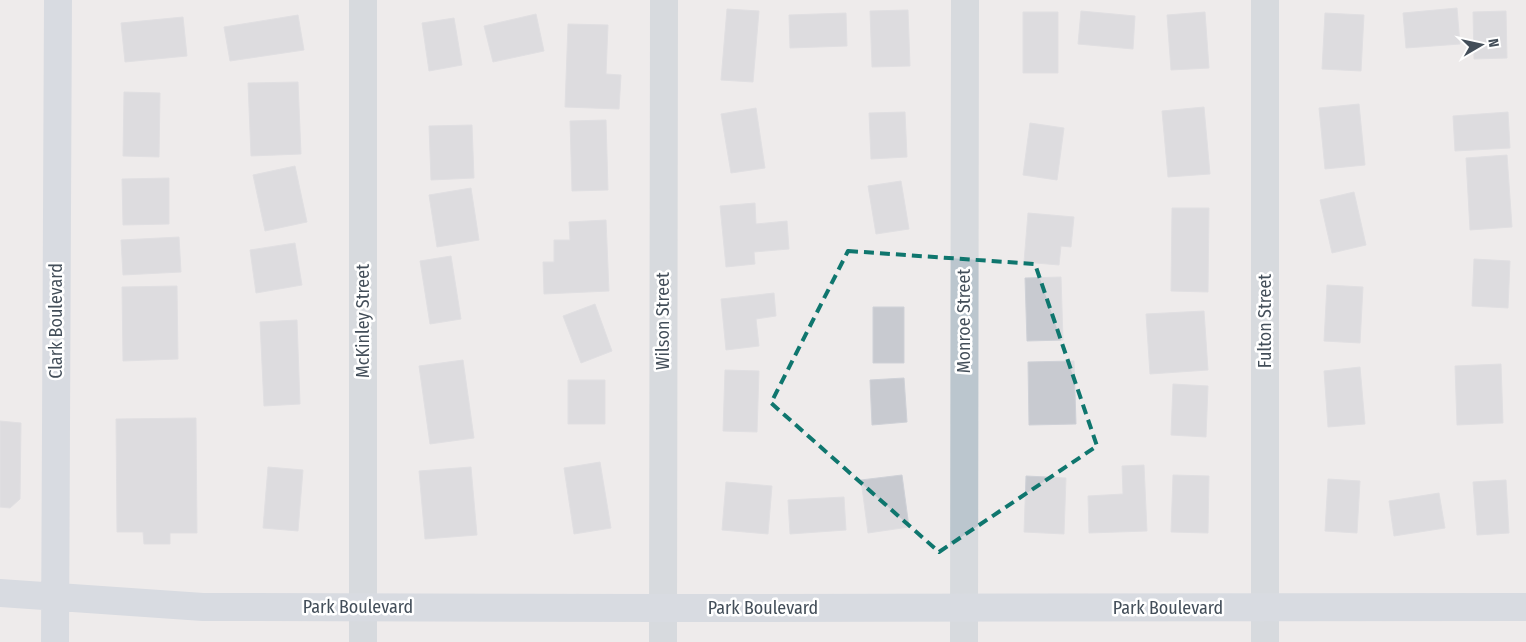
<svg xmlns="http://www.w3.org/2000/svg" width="1526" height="642" viewBox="0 0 1526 642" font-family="'Fira Sans Condensed',sans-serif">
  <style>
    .building { fill: #c8cad0; stroke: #cfd1d7 }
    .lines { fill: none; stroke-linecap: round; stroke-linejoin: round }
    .street { stroke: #bbc6ce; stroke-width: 28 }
    .secondary { stroke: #bdc8d5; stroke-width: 28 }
    .marked { fill: none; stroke: #0f766e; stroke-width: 4; stroke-dasharray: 10 6; stroke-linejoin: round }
    .labels { text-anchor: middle; stroke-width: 5; stroke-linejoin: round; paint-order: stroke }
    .street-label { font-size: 18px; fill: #434e59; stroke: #fff }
  </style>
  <rect width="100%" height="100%" fill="#eeebeb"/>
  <!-- building -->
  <path class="building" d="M1457,8l3,36 -54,4 -3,-35z
    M727,9l32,2 -6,71 -32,-2z
    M908,10l2,56 -38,1 -2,-56z
    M1081,11l54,5 -2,33 -55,-5z
    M1506,11l1,47 -33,1 -1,-47z
    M1023,12h35v61h-35z
    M1205,12l4,56 -38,2 -4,-55z
    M846,13l1,33 -57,2 -1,-33z
    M1325,13l39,2 -3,56 -39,-2z
    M536,14l8,37 -51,11 -9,-36z
    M298,15l6,35 -74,11 -6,-34z
    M183,17l4,39 -62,6 -4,-39z
    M454,18l8,47 -33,6 -7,-48z
    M568,24l40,1 -2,49 15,1 -2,34 -54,-2z
    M298,82l3,72 -50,2 -3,-73z
    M124,92l36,1 -1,64 -36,-1z
    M1359,104l6,61 -40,4 -6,-61z
    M1204,107l6,67 -42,3 -6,-66z
    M756,108l9,60 -34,5 -10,-59z
    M905,112l2,45 -36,2 -2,-46z
    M1508,112l2,36 -55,3 -2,-35z
    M606,120l2,70 -36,1 -2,-70z
    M1030,123l34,5 -7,52 -34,-5z
    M472,125l2,53 -43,2 -2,-54z
    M1507,155l5,72 -42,3 -4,-72z
    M295,166l12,56 -42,9 -12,-56z
    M169,178v46l-46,1 -1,-46z
    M901,181l8,48 -33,5 -8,-48z
    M471,188l8,52 -42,7 -8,-52z
    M1354,192l12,53 -34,8 -12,-53z
    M755,203l1,21 31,-3 2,28 -35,3 1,12 -29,3 -6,-61z
    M1172,208h37l-1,84 -37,-1z
    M1028,213l46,4 -3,30 -10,-1 -2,19 -35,-3z
    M606,220l3,71 -65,3 -1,-32h11v-22h16l-1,-18z
    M179,237l2,35 -58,3 -2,-35z
    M295,243l7,42 -46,8 -6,-43z
    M451,256l10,63 -31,5 -10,-63z
    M1474,259l36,2 -2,47 -36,-2z
    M1061,277l2,63 -36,1 -2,-63z
    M1327,285l36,2 -3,56 -36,-2z
    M177,286l1,73 -55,2 -1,-74z
    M774,293l2,23 -20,3 3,27 -33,4 -5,-51z
    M595,304l17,47 -31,12 -18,-47z
    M873,307h31v56h-31z
    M1204,311l4,59 -58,4 -4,-60z
    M297,320l3,84 -36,2 -4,-84z
    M463,360l11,78 -44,6 -11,-78z
    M1074,361l2,63 -47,1 -1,-63z
    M1501,364l2,59 -46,2 -2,-59z
    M1360,367l5,57 -37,3 -4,-56z
    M725,370l34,1 -2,61 -34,-1z
    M904,378l3,44 -35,3 -2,-45z
    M568,380h37v44h-37z
    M1173,384l35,2 -2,51 -35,-2z
    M196,418l1,115h-27v11h-26l-1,-12h-26l-1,-113z
    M0,421l21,2 -1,76 -10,9 -10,-1z
    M600,462l11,66 -37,6 -10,-66z
    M1144,465l3,66 -58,2 -1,-37 35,-2 -1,-28z
    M268,467l35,3 -5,61 -35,-3z
    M471,467l6,68 -52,4 -6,-68z
    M902,475l7,52 -41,6 -7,-53z
    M1173,475l36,1 -1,57 -37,-1z
    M1026,476l40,2 -2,56 -40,-2z
    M1328,479l32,2 -3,52 -32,-2z
    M1506,480l3,53 -32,2 -4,-53z
    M726,482l46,4 -4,48 -46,-4z
    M1439,493l6,35 -51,8 -5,-35z
    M844,497l2,33 -56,4 -2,-34z"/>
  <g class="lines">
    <!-- street -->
    <path class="street" d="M1265,0v642
      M363,642v-642
      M663,642l1,-642
      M964,642l1,-642"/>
    <!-- secondary -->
    <path class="secondary" d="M0,593l203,14 460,1 863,-1
      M55,642l3,-642"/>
  </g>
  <!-- marked area -->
  <path d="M0 0H1526V642H0ZM848,251l187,13 62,182 -158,106 -168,-149z" fill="#eeebeb" fill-opacity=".55" fill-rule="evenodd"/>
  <path class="marked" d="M848,251l187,13 62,182 -158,106 -168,-149z"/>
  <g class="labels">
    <!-- street labels -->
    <g class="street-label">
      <text transform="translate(56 321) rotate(-90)" y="6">Clark Boulevard</text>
      <text transform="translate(363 321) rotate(-90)" y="6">McKinley Street</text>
      <text transform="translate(663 321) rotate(-90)" y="6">Wilson Street</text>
      <text transform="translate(964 321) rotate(-90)" y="6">Monroe Street</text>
      <text transform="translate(1265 321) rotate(-90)" y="6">Fulton Street</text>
      <text x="358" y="613">Park Boulevard</text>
      <text x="763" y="614">Park Boulevard</text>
      <text x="1168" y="614">Park Boulevard</text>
    </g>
  </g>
  <!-- north arrow -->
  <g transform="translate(1481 45) rotate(81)" stroke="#ffffff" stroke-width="4" paint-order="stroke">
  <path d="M0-4L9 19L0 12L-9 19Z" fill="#434e59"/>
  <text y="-8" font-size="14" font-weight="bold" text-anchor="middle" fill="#434e59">N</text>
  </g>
</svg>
